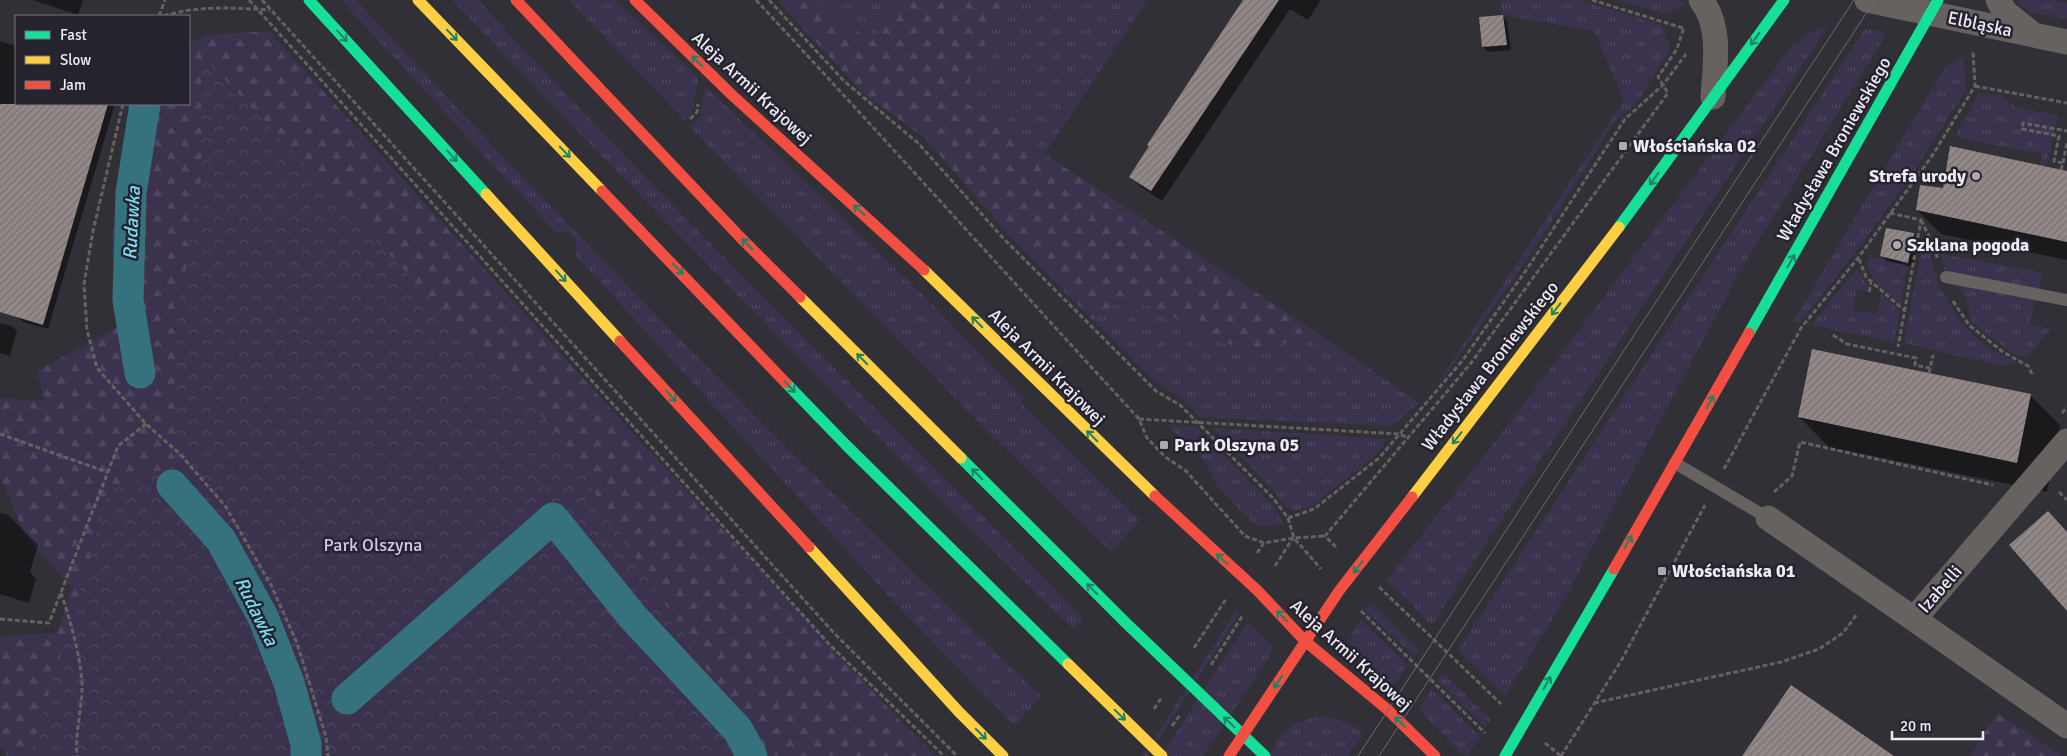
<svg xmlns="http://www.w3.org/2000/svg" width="2067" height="756" viewBox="0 0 2067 756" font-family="Signika,sans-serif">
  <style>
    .grass { fill: url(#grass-tufts) }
    .forest { fill: url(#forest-firs) }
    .park { fill: url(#park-crowns) }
    .shadow { fill: #0007 }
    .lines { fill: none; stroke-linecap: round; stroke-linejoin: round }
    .canal { stroke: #36727d; stroke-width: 31 }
    .building { fill: url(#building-hatch) }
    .path { stroke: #656161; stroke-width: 3; stroke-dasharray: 5 2.5; stroke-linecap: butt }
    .lane { stroke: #67615f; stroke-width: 12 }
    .street { stroke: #67615f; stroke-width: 25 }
    .fast { stroke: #16e098; stroke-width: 11 }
    .slow { stroke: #ffcf43; stroke-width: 11 }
    .jam { stroke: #f24e42; stroke-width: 11 }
    .tram { stroke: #6d6b6c; stroke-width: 1 }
    .oneway { stroke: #1e8264 }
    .poi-dot { fill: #abaab2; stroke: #26232f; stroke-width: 2 }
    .labels { text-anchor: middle; stroke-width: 5; stroke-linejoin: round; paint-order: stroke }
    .street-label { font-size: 18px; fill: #edebf4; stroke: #26232f }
    .poi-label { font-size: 18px; font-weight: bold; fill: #edebf4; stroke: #26232f; text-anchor: start }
    .park-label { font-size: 18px; fill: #d3c6fe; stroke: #26232f }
    .water-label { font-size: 19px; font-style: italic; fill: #79def2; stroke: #26232f }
  </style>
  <defs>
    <pattern id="grass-tufts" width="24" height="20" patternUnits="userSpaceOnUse" patternTransform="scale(1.25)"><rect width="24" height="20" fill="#3b334e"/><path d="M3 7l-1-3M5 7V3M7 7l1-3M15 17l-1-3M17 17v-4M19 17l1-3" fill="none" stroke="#4e475f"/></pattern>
    <pattern id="forest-firs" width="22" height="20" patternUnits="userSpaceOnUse" patternTransform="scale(1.25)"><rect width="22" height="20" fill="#3b334e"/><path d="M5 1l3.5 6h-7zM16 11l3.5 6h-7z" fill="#4e475f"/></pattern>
    <pattern id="park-crowns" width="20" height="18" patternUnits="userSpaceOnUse" patternTransform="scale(1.25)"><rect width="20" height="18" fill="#3b334e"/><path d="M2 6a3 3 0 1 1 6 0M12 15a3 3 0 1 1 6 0" fill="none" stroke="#4e475f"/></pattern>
    <pattern id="building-hatch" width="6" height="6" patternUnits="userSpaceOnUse" patternTransform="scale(1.25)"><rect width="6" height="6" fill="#938888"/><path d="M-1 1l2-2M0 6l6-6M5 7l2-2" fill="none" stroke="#787172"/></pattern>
  </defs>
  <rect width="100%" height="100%" fill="#313036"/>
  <!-- grass -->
  <path class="grass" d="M341,0h15c222,239 450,471 685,696l-26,30 -107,-109 -332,-361v-17l-7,-6 -14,-1z
    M452,0h26c186,203 385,394 578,590l27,29 -9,11c-212,-206 -419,-417 -622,-630z
    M569,0h45l76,69 8,10 -6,34 -8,7z
    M808,0h88l-24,41z
    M1002,0h145l-102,154 -83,-54z
    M1501,0h77l84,25 8,25 -34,54 -22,18 -74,118 -83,120 -23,29 190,-289 -30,-69 -91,-16z
    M1618,0h60l7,5 -19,9z
    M2021,0h31l15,3v16l-37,-7 -14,-10z
    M1828,26l-396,599 -45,-46 115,-146 289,-386 21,-16z
    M1865,29l16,2 4,5 -142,230 -184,343 -54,87 -47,-46z
    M1964,56l2,34 -54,84 -54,75 -59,75 -5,-4 147,-246 6,-8z
    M705,86l213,204 106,108 -3,5 119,117 -29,32 -123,-120 -298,-305 9,-9z
    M1979,93l23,3 14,12 42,7 -11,51h-7l2,-12 -87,-17z
    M1921,251l9,1c7,39 29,76 62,98 7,5 17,7 24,12l-14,4 -98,-23z
    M1940,254l103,19 -14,51 22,5 -25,28 -14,-4 -40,-31c-4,-20 -6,-31 -24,-41z
    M1871,257l36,7 -6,41c-14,-13 -33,-25 -34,-45z
    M1857,269l10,15 -1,7 -9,-1 -4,20 24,4 4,-20 19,18 -6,30 -83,-17z
    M1122,299c43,7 61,27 97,43 6,3 13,3 19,3 29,5 52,-1 78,-13l103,71 -27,23 -193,-9 -15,-17 -31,-20 -60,-60z
    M1170,425l25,1 79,80 10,19 -25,2 -5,-3 -35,-36 -13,-26 -36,-34z
    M1213,428l173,11 -8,14 -65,52 -12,5h-9l-7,-4 -19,-24z
    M1371,603l48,47 -5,6 -49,-46z
    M1236,610l4,3 -92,143h-5z
    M1360,619l47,46 -13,21 -46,-44z
    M1248,622l23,23 1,4 -1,5 -68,102h-42z
    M1443,672l48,48 -6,7 -48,-47z
    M1432,689l48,48 -11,17 -3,1 -7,-4 -40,-41z
    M1321,716c17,2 29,7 42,18l-15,22h-80c17,-27 21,-33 53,-40z"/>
  <!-- forest -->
  <path class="forest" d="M777,0h31l64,41 24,-41h106l-40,100 354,232c-26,12 -49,18 -78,13 -6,0 -13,0 -18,-3 -37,-16 -54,-36 -98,-43l-29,21 -81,-82 -87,-100 -62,-45z
    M269,31l349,386 273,294 45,45h-928l-8,-10v-110l57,-3 15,-46 -45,-48 -24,-56 -3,-1v-84l44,3 -7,-30 85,-46 -11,-85 29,-136h49v-60l18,-9z
    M1997,713l66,43h-93z"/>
  <!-- park -->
  <path class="park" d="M210,64l345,366 206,326h-731l79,-265 68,-26v-143l25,-147 -1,-107z"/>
  <!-- shadow -->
  <path class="shadow" d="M33,0h50l-5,15z
    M1245,0h76l-13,20 -18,-11 -128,192 -21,-14 -10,-11z
    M1502,16l5,5 4,29 -23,2 -5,-5z
    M0,41l16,5v58h99l-67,225 -25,-7 -6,-5 -17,-45z
    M2067,172v88l-126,-26 -24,-24 27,-20z
    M1913,235l5,5 -5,27 -26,-6 -5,-5z
    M0,323l12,3 5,5 -7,25 -10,-3z
    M2030,395l30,30 -13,67 -218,-45 -30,-30z
    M0,513l8,2 30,30 -8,27 6,7 -7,24 -29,-9z"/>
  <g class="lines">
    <!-- canal -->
    <path class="canal" d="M140,373l-12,-73 3,-107 14,-89
      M172,485l49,55 42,77 26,66 17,61v12
      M347,699l206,-181 79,98 106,114 14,26"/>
  </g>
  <!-- building -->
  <path class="building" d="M1243,0h36l-128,191 -22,-14 20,-31 -2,-1z
    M1503,15l4,30 -25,2 -3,-30z
    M0,104h108l-65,221 -43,-13z
    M1950,146l117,25v71l-151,-32 4,-25 23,3z
    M1886,228l28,5 -6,30 -28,-7z
    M1812,349l219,45 -14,69 -219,-46z
    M2048,511l19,21v79l-58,-66z
    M1791,685l103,71h-152z"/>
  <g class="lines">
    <!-- path -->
    <path class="path" d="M249,0l580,644 115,112
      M262,0l571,632 124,124
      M756,0c129,139 255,280 383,419l8,19 18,19 20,13 60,66 19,7 30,-5 31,-2
      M769,0l75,81 74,62 85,95 153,153 24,14 93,93 15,20 6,20 27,31
      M1592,0l91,28
      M159,16l6,-16
      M164,16c33,-11 72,-8 106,-6
      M1975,86l92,17
      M123,104l-30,127 -9,53 3,46 10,38 49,56 34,30 46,53 45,78 26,58 29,94 2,19
      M690,119l7,-7 1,-8
      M2063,163l4,-21
      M2061,170l2,-7 -9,-2 5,-25 -37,-7 1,-6 44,8
      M1890,213l31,7 -23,127
      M1921,220l15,31 1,7
      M1859,259l7,18 39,34
      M1869,292l2,-9
      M1953,301l16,24 34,27 25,14 5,10
      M1833,335l14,9 69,14 -1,7 15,3
      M1929,373l4,-18
      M2062,413l5,-6
      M1139,419l260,15 10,4
      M0,434l107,38
      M1724,469l77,-141 57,-70 74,-102 43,-70 -2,-35
      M1774,492l18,-16 8,-34 193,43
      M2059,492l8,8
      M1288,518l26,-9 65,-51 83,-97 65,-92 98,-150 38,-34 23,-31
      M1336,547l-11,-11 146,-173 197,-270 -10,-16 19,-28 7,-22
      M1257,553l7,-10
      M1275,566l18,-28
      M1379,587l122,117
      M61,593c9,27 22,70 21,98 -1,22 -7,43 -5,65
      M1361,611l124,122
      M0,619l49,4 69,-177 28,-22
      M1194,648l32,-49
      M1211,665l32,-50
      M1594,703l187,-41 38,-13 24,-16 14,-19
      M1154,709l8,-12
      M1172,726l8,-11
      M1545,743l16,13
      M1561,756l60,-95 84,-156"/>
    <!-- lane -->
    <path class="lane" d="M1946,277l121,23
      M1675,463l93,55"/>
    <!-- street -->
    <path class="street" d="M1701,0c21,26 14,66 12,97
      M1867,0l200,42
      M1998,0l7,12 25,20
      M2067,441l-153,178 153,107
      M1768,518l146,101"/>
    <!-- fast -->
    <path class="fast" d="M309,0l177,194
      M1619,227l165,-227
      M1749,333l189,-333
      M786,383l61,63 221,218
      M961,458l165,165 139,133
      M1505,756l109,-187"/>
    <!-- slow -->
    <path class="slow" d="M418,0l184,191
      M486,194l134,147
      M924,270l231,226
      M800,297l161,161
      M1412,497l207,-270
      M809,547l150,165 44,44
      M1068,664l94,92"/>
    <!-- jam -->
    <path class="jam" d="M516,0l224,237 60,60
      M635,0l97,95 192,175
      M602,191l184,192
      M620,341l189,206
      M1155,496l103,95 47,50 83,69 47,46
      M1614,569l135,-236
      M1229,756l110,-165 73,-94"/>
    <!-- tram -->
    <path class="tram" d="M1358,756l496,-756
      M1379,756l496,-756"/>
  </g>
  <!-- one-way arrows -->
  <defs><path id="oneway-shaft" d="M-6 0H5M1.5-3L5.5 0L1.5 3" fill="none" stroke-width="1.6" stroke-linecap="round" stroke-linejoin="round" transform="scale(1.25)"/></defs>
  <g class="oneway">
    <use href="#oneway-shaft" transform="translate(452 35) rotate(46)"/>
    <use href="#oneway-shaft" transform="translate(342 36) rotate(48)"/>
    <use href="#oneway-shaft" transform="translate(1755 39) rotate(126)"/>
    <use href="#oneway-shaft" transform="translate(697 61) rotate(-136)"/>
    <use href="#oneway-shaft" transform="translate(565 152) rotate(46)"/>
    <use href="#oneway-shaft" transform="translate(452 156) rotate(48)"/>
    <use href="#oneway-shaft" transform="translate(1654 179) rotate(126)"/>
    <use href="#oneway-shaft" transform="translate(859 210) rotate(-138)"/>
    <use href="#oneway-shaft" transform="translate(747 244) rotate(-135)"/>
    <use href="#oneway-shaft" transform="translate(1791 261) rotate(-60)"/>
    <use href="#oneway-shaft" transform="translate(678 269) rotate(46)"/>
    <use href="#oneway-shaft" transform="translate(561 276) rotate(48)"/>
    <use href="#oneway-shaft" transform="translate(1556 309) rotate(128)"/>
    <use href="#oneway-shaft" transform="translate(977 322) rotate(-135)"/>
    <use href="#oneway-shaft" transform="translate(862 359) rotate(-135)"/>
    <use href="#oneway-shaft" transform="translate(790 387) rotate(46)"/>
    <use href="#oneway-shaft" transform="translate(671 396) rotate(48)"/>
    <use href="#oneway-shaft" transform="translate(1710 402) rotate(-60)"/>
    <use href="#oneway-shaft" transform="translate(1092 436) rotate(-135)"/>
    <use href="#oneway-shaft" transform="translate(1457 438) rotate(128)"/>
    <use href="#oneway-shaft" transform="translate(977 474) rotate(-135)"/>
    <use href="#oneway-shaft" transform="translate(1628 542) rotate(-60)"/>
    <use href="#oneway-shaft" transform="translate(1222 559) rotate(-137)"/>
    <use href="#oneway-shaft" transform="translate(1358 567) rotate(127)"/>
    <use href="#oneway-shaft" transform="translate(1092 589) rotate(-135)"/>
    <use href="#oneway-shaft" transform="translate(1282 616) rotate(-134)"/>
    <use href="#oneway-shaft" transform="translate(1278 682) rotate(124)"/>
    <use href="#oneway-shaft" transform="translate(1547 683) rotate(-60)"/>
    <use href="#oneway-shaft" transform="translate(1120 715) rotate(44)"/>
    <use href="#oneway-shaft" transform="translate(1229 722) rotate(-136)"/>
    <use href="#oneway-shaft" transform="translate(1400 722) rotate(-136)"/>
    <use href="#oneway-shaft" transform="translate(981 734) rotate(45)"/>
  </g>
  <!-- markers -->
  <g class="poi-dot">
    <rect x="1618" y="141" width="10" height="10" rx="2.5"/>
    <circle cx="1976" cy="176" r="5"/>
    <circle cx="1897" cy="245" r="5"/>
    <rect x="1159" y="440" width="10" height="10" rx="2.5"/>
    <rect x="1657" y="566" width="10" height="10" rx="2.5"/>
  </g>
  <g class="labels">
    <!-- street labels -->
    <g class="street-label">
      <text transform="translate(1980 24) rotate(12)" y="6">Elbląska</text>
      <text transform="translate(752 88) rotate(43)" y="6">Aleja Armii Krajowej</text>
      <text transform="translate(1834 149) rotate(-60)" y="6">Władysława Broniewskiego</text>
      <text transform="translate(1490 366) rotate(-52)" y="6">Władysława Broniewskiego</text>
      <text transform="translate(1047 367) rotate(45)" y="6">Aleja Armii Krajowej</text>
      <text transform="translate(1940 589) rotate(-49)" y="6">Izabelli</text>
      <text transform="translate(1351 655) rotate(42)" y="6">Aleja Armii Krajowej</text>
    </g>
    <!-- poi labels -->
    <g class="poi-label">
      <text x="1633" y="152">Włościańska 02</text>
      <text x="1966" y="182" text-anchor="end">Strefa urody</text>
      <text x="1907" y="251">Szklana pogoda</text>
      <text x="1174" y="451">Park Olszyna 05</text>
      <text x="1672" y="577">Włościańska 01</text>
    </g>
    <!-- park labels -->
    <g class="park-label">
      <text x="373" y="551">Park Olszyna</text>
    </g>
    <!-- water labels -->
    <g class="water-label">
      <text transform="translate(131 223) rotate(-87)" y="7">Rudawka</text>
      <text transform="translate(257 611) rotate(64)" y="7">Rudawka</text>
    </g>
  </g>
  <!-- legend -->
  <rect x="15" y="15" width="175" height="90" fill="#26232f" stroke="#76737e"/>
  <rect x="25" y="31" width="25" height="8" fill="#16e098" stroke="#76737e"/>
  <text x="60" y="40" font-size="15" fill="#edebf4">Fast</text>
  <rect x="25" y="56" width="25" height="8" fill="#ffcf43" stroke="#76737e"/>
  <text x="60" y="65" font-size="15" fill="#edebf4">Slow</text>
  <rect x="25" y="81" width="25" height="8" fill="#f24e42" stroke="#76737e"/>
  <text x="60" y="90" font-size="15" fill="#edebf4">Jam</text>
  <!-- scale -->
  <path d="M1892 731v8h91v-8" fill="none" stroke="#edebf4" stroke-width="2.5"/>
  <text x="1900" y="731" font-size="15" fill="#edebf4" stroke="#26232f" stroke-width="4" paint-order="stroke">20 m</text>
</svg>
